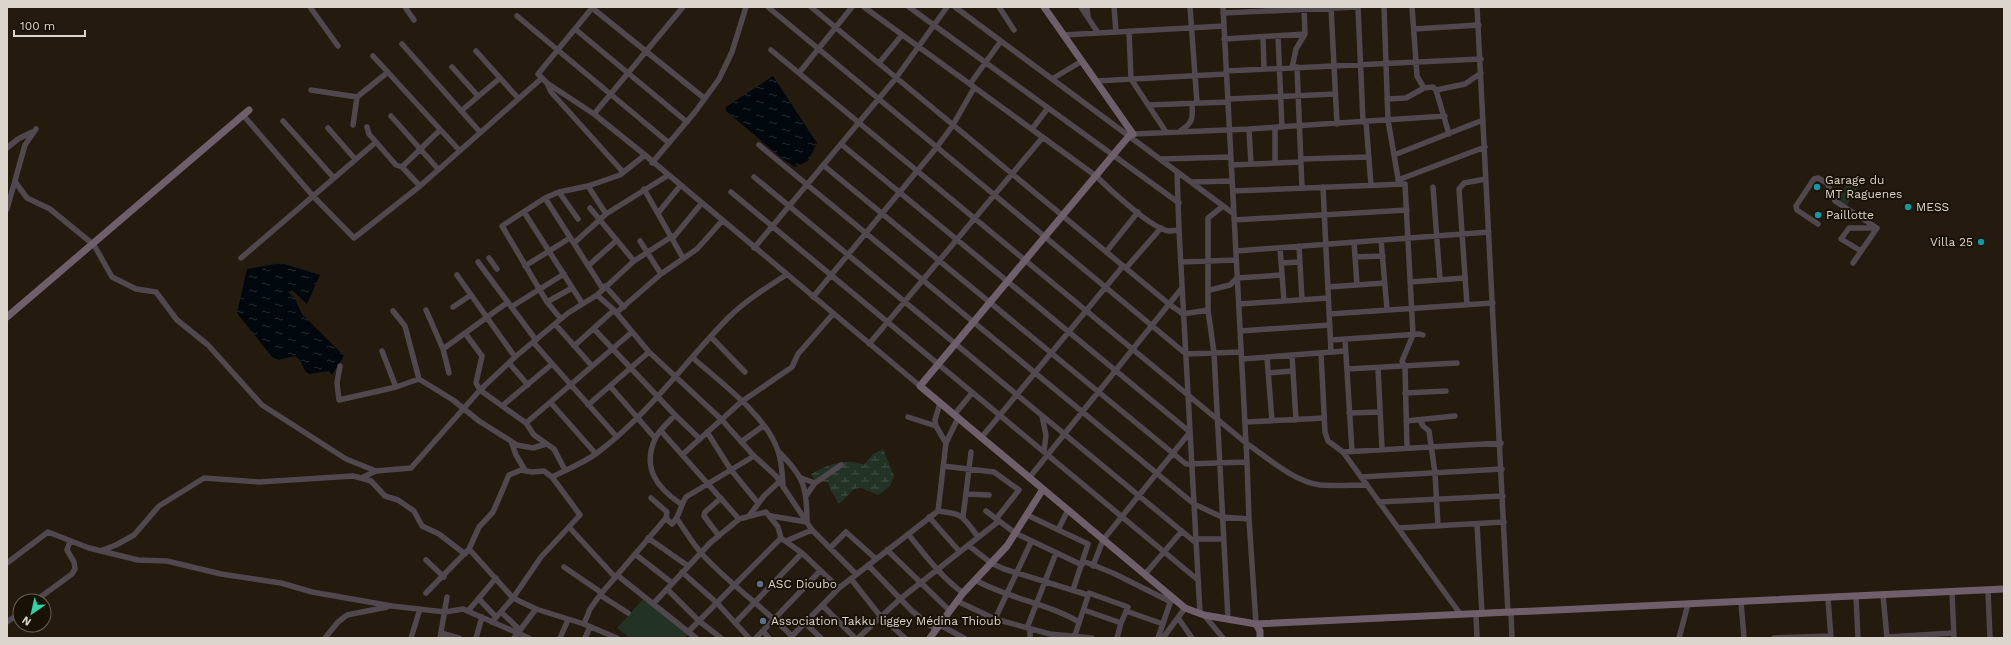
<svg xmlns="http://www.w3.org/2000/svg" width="2011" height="645" viewBox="0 0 2011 645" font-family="'Work Sans',sans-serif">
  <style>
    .wetland { fill: url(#wetland-marsh) }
    .pitch { fill: #223325 }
    .water { fill: url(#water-ripples) }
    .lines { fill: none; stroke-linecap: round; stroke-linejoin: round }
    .street { stroke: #51474f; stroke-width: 5.5 }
    .secondary { stroke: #6f5f6c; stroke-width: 7 }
    .culture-dot { fill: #0f9aa8; stroke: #1a1105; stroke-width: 1.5 }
    .service-dot { fill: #5c6f8a; stroke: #1a1105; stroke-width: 1.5 }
    .labels { text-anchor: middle; stroke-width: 4; stroke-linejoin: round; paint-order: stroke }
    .poi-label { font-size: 12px; fill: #dcd5cd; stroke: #1a1105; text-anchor: start }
  </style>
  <defs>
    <pattern id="wetland-marsh" width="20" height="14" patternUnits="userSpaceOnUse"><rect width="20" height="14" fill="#223325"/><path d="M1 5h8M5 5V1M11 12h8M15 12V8" fill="none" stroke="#425043"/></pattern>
    <pattern id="water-ripples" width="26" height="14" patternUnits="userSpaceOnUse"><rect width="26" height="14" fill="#00080e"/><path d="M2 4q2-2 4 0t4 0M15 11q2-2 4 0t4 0" fill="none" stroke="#252b30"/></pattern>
  </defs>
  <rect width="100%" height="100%" fill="#241a0d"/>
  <!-- wetland -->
  <path class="wetland" d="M883,449l11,27 -4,10 -12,9 -17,-7 -7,1 -15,15 -9,-15 -2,-7 -13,-1 -4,-7c16,-9 36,-17 53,-9l9,-11z"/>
  <!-- pitch -->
  <path class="pitch" d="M1850,180l9,6 -13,21 -10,-7z
    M643,599l45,35 -4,4h-54l-13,-10z"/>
  <!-- water -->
  <path class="water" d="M773,76l44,67 -9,18 -13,6 -11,-7 -58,-49v-4z
    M281,263l39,12 -13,29 -15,-14 -4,2 7,7 7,15 42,42 -12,19 -3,-4 -20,3 -4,-3 -5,-11 -5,-4 -17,4 -6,-3 -35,-44 10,-44z"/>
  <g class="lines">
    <!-- street -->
    <path class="street" d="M310,7l28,39
      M405,7l9,13
      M591,7l113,91
      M768,7l418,347 55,-2
      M811,7l358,297 14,10 25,-4
      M864,7l232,169c12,12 57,54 73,55 3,0 7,-1 10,-1
      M909,7l270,196
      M955,7l279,207
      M999,7l15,23
      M1081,7l17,26
      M1087,7l1,10
      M1114,7l2,25
      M1190,7l7,96
      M1223,7l24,455 2,57 7,105
      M1331,7l6,117
      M1358,7l5,115
      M1384,7l4,113 11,64
      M1412,7l5,69 7,12
      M1477,7l31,606
      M592,8l-54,66 9,9 47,31 51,41 275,231
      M1223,13l134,-6
      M517,16l152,127
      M575,29l112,93
      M1414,29l65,-4
      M1129,31l2,48 35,53
      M1063,35l161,-9
      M1278,36l4,91
      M1263,37l1,32
      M1224,39l81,-5
      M402,44l78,88
      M771,50l475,393c22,15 47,38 74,42 15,1 31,0 47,0
      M476,51l42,47
      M373,56l86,94
      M879,63l23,-28
      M452,67l26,29
      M1297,67l5,121
      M1292,68l4,-19 9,-15 -1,-27
      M1226,71l255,-12
      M799,73l53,-66
      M1052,79l30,-18
      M1096,81l130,-7
      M547,83l4,9 72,80
      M970,84l31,-43
      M311,90l46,7 31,-25
      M1436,90l29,-6 16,-11
      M1228,99l107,-5
      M1387,99l19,-1 18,-10 9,-1 3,3 13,44
      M1148,105l80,-3
      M461,111l39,-33
      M594,114l89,-107
      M243,115l70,81 41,42 66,-52 122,-108
      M391,116l47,53
      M283,121l51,57
      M1366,122l5,63
      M353,125l4,-28
      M367,127l2,7 27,31 6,2 18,19
      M328,128l27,31
      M1275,128v35
      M1032,129l16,-21
      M1249,129l2,35
      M1180,131c13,-8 13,-13 12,-27
      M1133,134l116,-5 196,-13
      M841,144l349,288 -87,108 -10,26
      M759,145l435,359 28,13 27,2
      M7,148l11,-9 14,-7
      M1394,155l89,-35
      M1160,159l71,-2
      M1301,159l68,-2
      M652,163l43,-51 24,-33 13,-27 14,-45
      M823,165l363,299 61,-2
      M1231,165l70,-3
      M402,167l38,-37
      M1177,172l2,58 21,383
      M754,177l442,366
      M1398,180l87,-33
      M1191,182l41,-1
      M16,183l11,15 23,11 44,36 18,32 24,12 20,3 21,28 31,25 54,60 84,54 30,12
      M588,186l18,28
      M1323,187l8,165
      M1433,187l7,93
      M644,189l39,69
      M1233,191l172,-7 8,151 -11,26 3,6 2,81
      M559,192l19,27
      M731,192l467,388
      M545,198l58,91
      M1223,206l-15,12v92l6,43 14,266
      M590,208l44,53
      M7,209l18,-64 11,-16
      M524,212l58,91
      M658,213l22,-27
      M1234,220l173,-10
      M1818,224l-21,-14 -1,-4 18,-27 4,-1 9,5 8,18 42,27
      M672,239l29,-35
      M1381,240l6,69
      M640,241l21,33
      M1354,242l3,43
      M574,243l32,-29 61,-38
      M1299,246l3,54
      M754,248l142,-170 51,-71
      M1280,248l4,53
      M1236,251l253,-19
      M1861,251l-20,-12 8,-11h28
      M1106,252l32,-40
      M1355,257l28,-1
      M241,258l135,-116
      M489,258l8,11
      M478,262l58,78
      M1181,262l55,-2
      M1281,263l19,-1
      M1853,263l24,-35
      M525,266l45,-28
      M588,266l29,-26
      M1126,268l35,-40
      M457,275l58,82
      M1410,282l55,-4
      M605,286l19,21
      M1328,287l57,-4
      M1210,290l20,-5 7,-7 45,-3
      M597,295l17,15 35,42 72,67 33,37 22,20 36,54 44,44
      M813,297l124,-150 16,-22 21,-37
      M547,302l25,-14
      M1239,304l89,-6
      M1467,305l-8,-116 5,-6 22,-4
      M453,307l18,-12
      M511,307l53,-33
      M426,310l17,39 6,24
      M393,311l12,15 14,53 34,21 26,21 38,24 16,3 13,-4
      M616,313l45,-39 36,-25 25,-28
      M1329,314l164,-11
      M561,319l-14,-17 -45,-76 43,-28 14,-6 29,-6 32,-11 25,-20
      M555,324l37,42
      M594,329l81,86
      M1240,331l90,-6
      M465,333l17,23 -6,27 4,7 46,33 8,12 20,14 11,21
      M711,337l34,35
      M1345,339l7,112
      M1331,340l89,-6 3,1
      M533,342l84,95
      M869,344l174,-207
      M574,346l40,-36
      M443,349l65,-47
      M382,351l14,36
      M1321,353l4,79 3,9 15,11 118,163
      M1292,355l4,65
      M1267,357l5,64
      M693,358c28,25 73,57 85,93 4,11 4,23 5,34
      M1242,359l103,-8
      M509,363l19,22
      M340,366l-3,17 2,17 57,-13 23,-8
      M1378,368l4,81
      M1347,369l110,-6
      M1268,373l25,-2
      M610,386l45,52
      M1405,393l41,-2
      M551,403l45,51
      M588,405l61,-53
      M502,406l50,-42
      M1349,413l31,-1
      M954,415l18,-22
      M1042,416l4,19 -2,17
      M908,417l28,9
      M1420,420l3,6 6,5 6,42 3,53
      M1406,421l49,-5
      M1245,422l79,-4
      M526,423l106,-91
      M661,431l78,88
      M707,432l24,38 27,33
      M981,438l142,-172
      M511,441l5,14 9,15
      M741,442l22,-16
      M946,443l12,-25
      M1343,452l158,-9
      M682,455l59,-53 51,-35 6,-13 35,-40
      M943,466l51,6 25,18 -23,29
      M552,477c15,-8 32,-14 45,-24 51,-38 87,-90 131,-135 17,-17 38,-30 58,-43
      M1361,477l141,-8
      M361,478l10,3 14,15 13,4 16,11 8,15 17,8 26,20
      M801,478l14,5 26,-18
      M1029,478l153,-190
      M966,494l23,1
      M806,496l9,-13
      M1379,502l124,-6
      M681,504c-24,-16 -39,-36 -26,-65 3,-8 14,-17 20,-24l25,24
      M938,511l8,-68 -10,-17 -1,-6 5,-17
      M986,511l29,22 67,32
      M1027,515l61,29 -15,46
      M749,516l15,-20 16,-15
      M771,516l36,6c0,-35 -3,-45 -28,-70
      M929,517l31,35
      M963,517l8,-65
      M666,518l6,6c8,-8 8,-18 14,-27l68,-41
      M677,519c8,11 15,24 25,35 27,30 61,53 90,82
      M1477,524l5,90
      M569,527l46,50
      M1398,528l106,-6
      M1058,530l10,-20
      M908,534c17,21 33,43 55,59
      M719,536l-15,-20 1,-4 16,-14
      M648,538l40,28
      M1196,539h28
      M786,541l26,-11
      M968,545l23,18 13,6 84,26
      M830,548l16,-16 30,27
      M469,549l44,49 23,11 48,15 33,14
      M887,550l62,60
      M100,551l16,-6 18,-10 25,-29 45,-28 55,4 94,-6 8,2 15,-7 35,-3 69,-78 35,-33 53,-44 29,-18 37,-34 37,-24
      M635,554l37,29
      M426,560l18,17
      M1083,561l30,12 58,29
      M7,563l41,-31 41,16 49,12 29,1 54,13 60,9 31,9 80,14 53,6 18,-3 66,29
      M868,565l44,46 23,18
      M564,567l38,26
      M682,572l35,31 32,35
      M1145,574l37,-43
      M617,575l79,63
      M851,579l30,38 24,21
      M975,580c34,19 72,23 104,42
      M667,589l32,32 22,17
      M1988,590l2,48
      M1952,592l2,46
      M426,593l43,-44 10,-22 14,-15 16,-37 12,-5 11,2 12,-1 8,6 28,38 -39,42 -28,41 -21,24
      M600,595l28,18
      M1883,595l4,43
      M1856,596l2,42
      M479,599l17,18
      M1828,599l3,39
      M35,601l37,-27 3,-5 -1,-7 -7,-12 3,-9
      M957,601l38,18 55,15 42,4
      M1741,602l3,36
      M653,604l58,-62 28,-23 27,-7 12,15 3,11 21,15 37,35
      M822,605l33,33
      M1084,610l37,13
      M468,611l28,-33
      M1126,611l37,13
      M501,612l18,17
      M1511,613l1,25
      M1476,614l1,24
      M1204,615l19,23
      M1178,618l14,20
      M995,619l36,-77
      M7,622l13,-9
      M735,623l67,-70
      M805,623l16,15
      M584,624l6,-15 10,-14 66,-77 1,-6 -16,-14
      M938,624l26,14
      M1027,628l29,-75
      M763,631l6,7
      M688,632l93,-94
      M441,633l18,5
      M1075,635l14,-42 39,14 -7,16 -4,15
      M1887,637l67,-4
      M325,638l13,-16 9,-7 40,-8
      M411,638l9,-29
      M440,638l7,-41
      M476,638l6,-21
      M514,638l22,-29
      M560,638l8,-18
      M585,638l5,-11
      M756,638l64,-67
      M790,638l49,-50 99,-77c27,3 24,5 40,26
      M858,638l42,-39 99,-78
      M1030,638v-9
      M1158,638l13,-38
      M1163,638l22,-30
      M1679,638l9,-34
      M1774,638l56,-2"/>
    <!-- secondary -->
    <path class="secondary" d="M1044,7l89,127 -4,2 -209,250 265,222 19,7 52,9 748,-35
      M7,317l242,-207
      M1256,624l4,7v7
      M930,638l33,-45 44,-47 36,-57"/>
  </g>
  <!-- markers -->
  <g class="culture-dot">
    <circle cx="1817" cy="187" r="4"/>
    <circle cx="1908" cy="207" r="4"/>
    <circle cx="1818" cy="215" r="4"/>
    <circle cx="1981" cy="242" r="4"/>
  </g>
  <g class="service-dot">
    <circle cx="760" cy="584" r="4"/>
    <circle cx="763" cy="621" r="4"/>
  </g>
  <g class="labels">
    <!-- poi labels -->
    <g class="poi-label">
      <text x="1825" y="184">Garage du<tspan x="1825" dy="14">MT Raguenes</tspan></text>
      <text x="1916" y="211">MESS</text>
      <text x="1826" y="219">Paillotte</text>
      <text x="1973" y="246" text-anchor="end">Villa 25</text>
      <text x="768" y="588">ASC Dioubo</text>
      <text x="771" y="625">Association Takku liggey Médina Thioub</text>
    </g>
  </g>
  <!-- border -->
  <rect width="2011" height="645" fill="none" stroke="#dcd5cd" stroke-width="16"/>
  <!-- north arrow -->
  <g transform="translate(32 613) rotate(214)"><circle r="19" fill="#1a1105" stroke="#685f55"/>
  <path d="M0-3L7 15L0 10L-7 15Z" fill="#2ad5ac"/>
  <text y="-6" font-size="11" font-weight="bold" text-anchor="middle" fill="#dcd5cd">N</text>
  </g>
  <!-- scale -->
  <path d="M14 30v6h71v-6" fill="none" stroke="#dcd5cd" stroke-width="2"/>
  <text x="20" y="30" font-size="12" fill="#dcd5cd" stroke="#1a1105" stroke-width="3" paint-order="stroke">100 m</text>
</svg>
